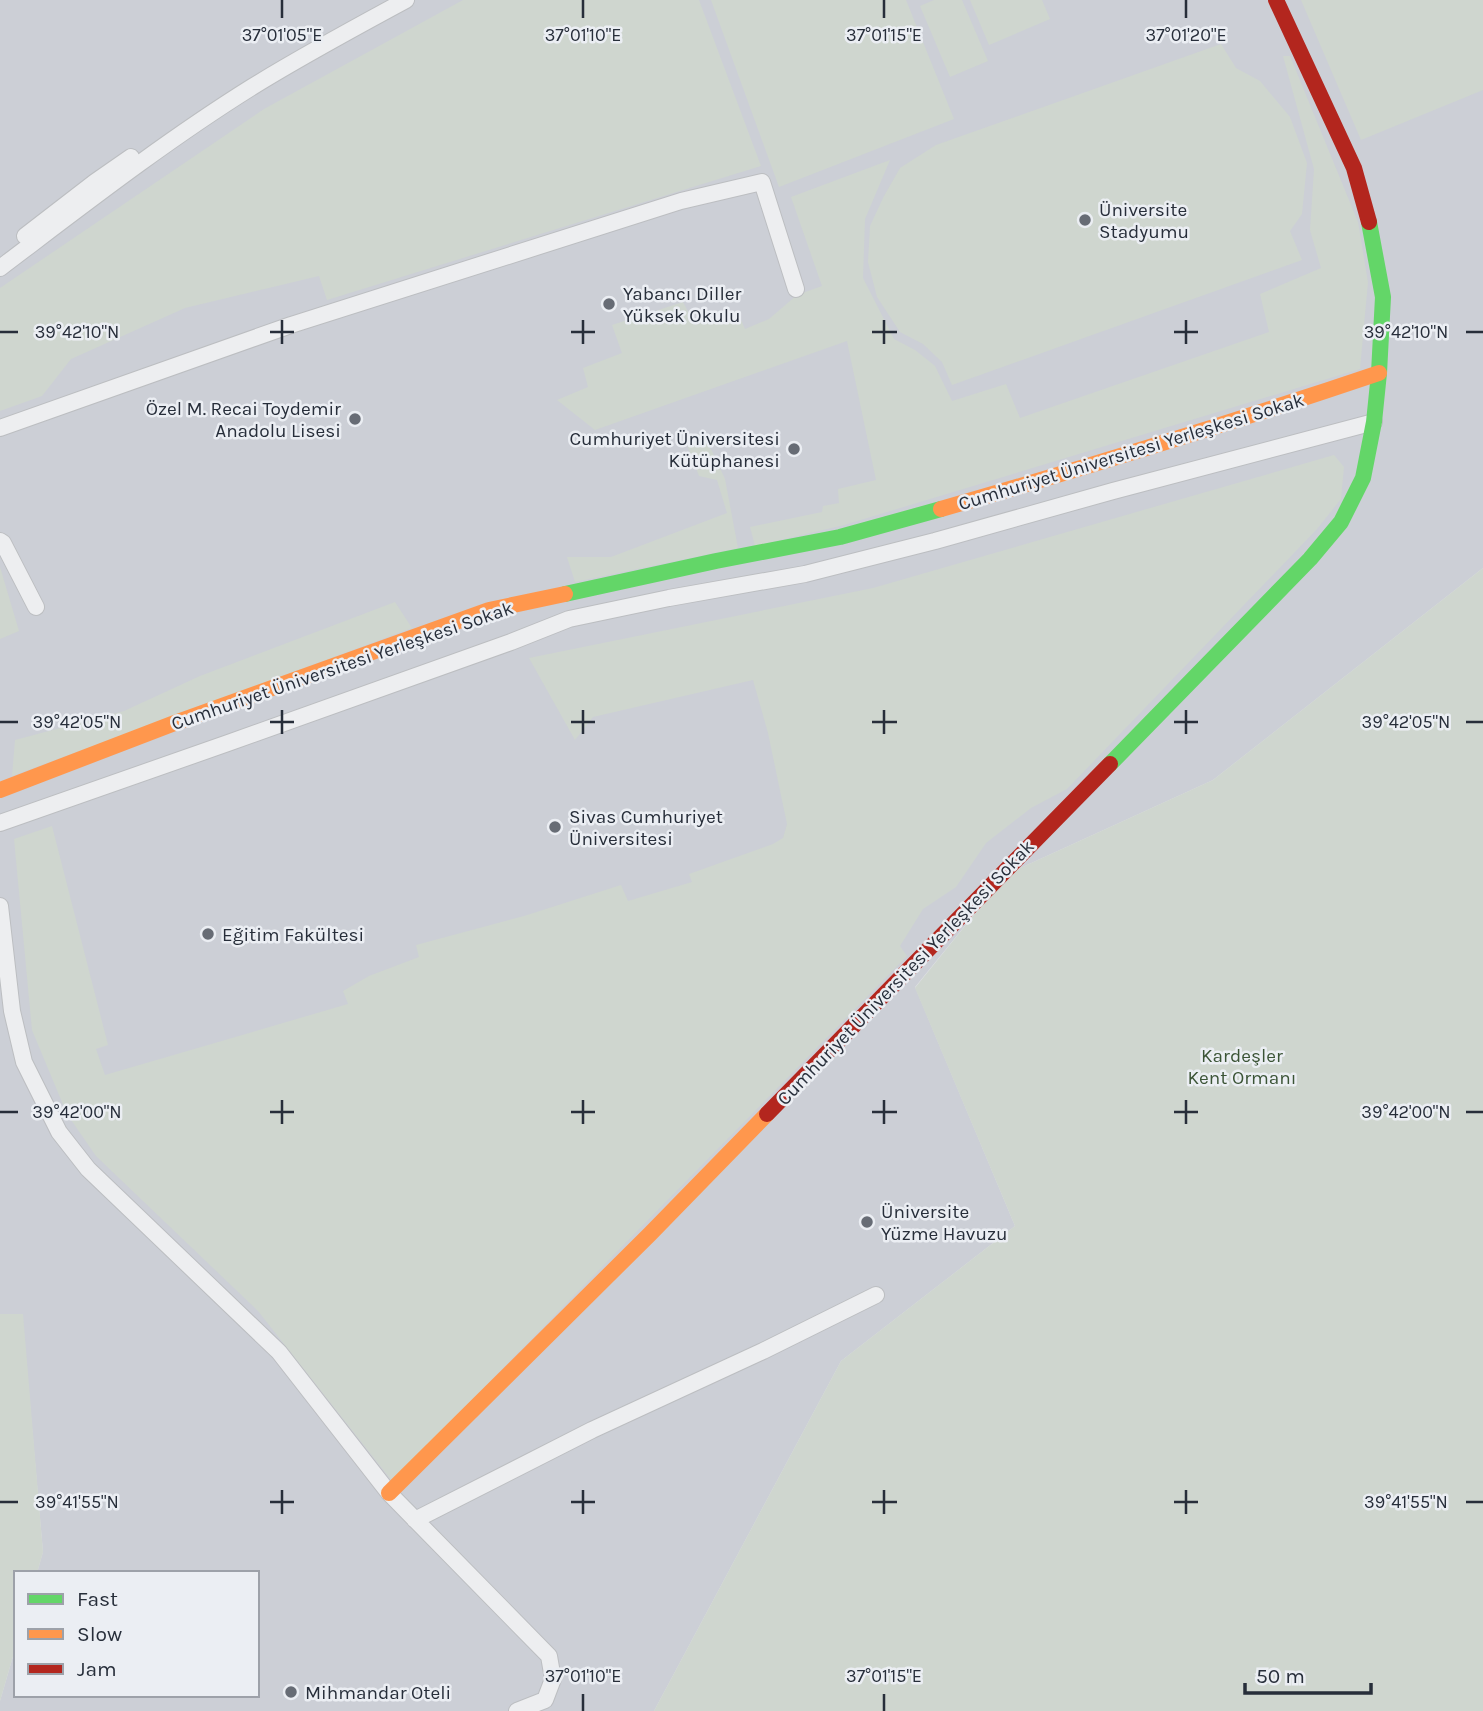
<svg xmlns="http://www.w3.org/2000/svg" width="1483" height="1711" viewBox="0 0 1483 1711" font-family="Karla,sans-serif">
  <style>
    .built { fill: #cccfd6 }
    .green { fill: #cfd6cf }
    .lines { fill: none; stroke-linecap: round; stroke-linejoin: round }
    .street-casing { stroke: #bcbec1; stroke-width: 18 }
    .street { stroke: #edeef0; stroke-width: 16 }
    .fast { stroke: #63d668; stroke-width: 16 }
    .slow { stroke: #ff974d; stroke-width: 16 }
    .jam { stroke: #b3261e; stroke-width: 16 }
    .ticks { fill: none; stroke: #272e3a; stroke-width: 2.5 }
    .poi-dot { fill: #676c75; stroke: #ebeef3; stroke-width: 2.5 }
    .labels { text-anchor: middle; stroke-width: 5; stroke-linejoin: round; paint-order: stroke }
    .poi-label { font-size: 19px; fill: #272e3a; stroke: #ebeef3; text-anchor: start }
    .street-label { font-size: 19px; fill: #272e3a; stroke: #ebeef3 }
    .park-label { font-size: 19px; fill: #3b5436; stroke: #ebeef3 }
    .ticks-label { font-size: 18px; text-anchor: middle; fill: #272e3a; stroke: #ebeef3; stroke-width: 5; stroke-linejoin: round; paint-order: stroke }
  </style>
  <rect width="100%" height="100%" fill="#dee0e3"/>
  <!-- built -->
  <path class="built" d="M0,0h1483v568l-270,212 -206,94 -92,113 100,239 -174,135 -187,350h-654v-10l16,-55v49h241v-122h-220l6,-21 -21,-238h-22z"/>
  <!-- green -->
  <path class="green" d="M463,0h236l62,166 -434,134 -8,-24 -134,32 -114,51 -29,37 -42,15v-123l264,-179z
    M711,0h195l48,119 -175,68z
    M934,0h28l26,61 -38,16 -30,-71z
    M970,0h72l8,19 -61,26z
    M1301,0h182v90l-122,50z
    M1221,44l15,24 24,13 30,36 17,46 -5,51 -12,17 12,29 -350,125 -10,-23 -19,-18 -23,-12 -23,-35 -9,-35 2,-36 14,-30 16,-28 36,-23z
    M1283,56h7l68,166 10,60 -8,87 -516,156 -89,21 -5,-19 72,-15 1,-6 16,-3 -1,-14 38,-9 -29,-139 -252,89 -38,-30 31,-13 -5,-19 39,-15 -10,-28 71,-23 12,23 42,-14 8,18 24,-10 28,-24 25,-9 -31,-89 99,-37 -25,59 -2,59 31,61 21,11 20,16 17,35 54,-17 14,34 249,-86 -9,-38 61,-26 -11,-38 4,-61z
    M699,434l13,17 13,28 13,69 -163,34 -8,-25h44l116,-44 -10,-33 -18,-4 -15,-39z
    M1334,455l10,12 -3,32 -24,30 -250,260 -36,19 -45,35 -30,44 -33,22 -23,37 7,10 -515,525 -134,-170 -162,-155 -29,-42 -35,-84 -18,-191 38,-13 56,219 -12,4 9,26 243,-71 -5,-13 26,-15 50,-19 -3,-12 108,-29 97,-31 7,16 64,-19 -3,-8 84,-30 10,-6 4,-14 -19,-91 -15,-53 -160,37 -18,23 -46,-82 344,-70z
    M0,567l19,64 -19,8z
    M1483,568v1143h-829l187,-350 174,-135 -100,-238 92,-114 206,-94z
    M395,602l17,26 -400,148 3,-36 109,-29 76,-35z
    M0,1314h23l20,238 -6,21h-21v73l-16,55z"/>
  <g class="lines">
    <!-- street casing -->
    <g class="street-casing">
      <path id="street" d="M25,236l70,-54 36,-25
        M0,268c82,-62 164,-126 252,-181 50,-31 102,-59 154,-87
        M0,428l291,-103 390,-124 81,-19 34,107
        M0,541l3,2 33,64
        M0,823l228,-80 283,-101 58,-23 100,-21 136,-24 130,-33 178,-50 261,-69
        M0,906l12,105 12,51 35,70 29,37 191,183 110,141 160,163 4,23 -8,21 -28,11
        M415,1520l177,-90 171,-79 113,-56"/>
    </g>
    <!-- street -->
    <use href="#street" class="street"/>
    <!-- fast -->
    <path class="fast" d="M565,594l151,-33 124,-24 101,-28
      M1110,764l200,-205 31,-37 22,-44 11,-56 5,-49 4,-76 -14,-75"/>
    <!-- slow -->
    <path class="slow" d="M941,509c147,-42 293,-87 438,-136
      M0,790l172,-66 317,-114 76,-16
      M389,1493l261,-259 117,-120"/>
    <!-- jam -->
    <path class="jam" d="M1276,0l78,168 15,54
      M767,1114l343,-350"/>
  </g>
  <!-- ticks -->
  <path class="ticks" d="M282,0v18M583,0v18M884,0v18M1186,0v18M282,320v24M583,320v24M884,320v24M1186,320v24M0,332h18M270,332h24M571,332h24M872,332h25M1174,332h24M1466,332h17M282,710v24M583,710v24M884,710v24M1186,710v24M0,722h18M270,722h24M571,722h24M872,722h25M1174,722h24M1466,722h17M282,1100v24M583,1100v24M884,1100v24M1186,1100v24M0,1112h18M270,1112h24M571,1112h24M872,1112h25M1174,1112h24M1466,1112h17M282,1490v24M583,1490v24M884,1490v24M1186,1490v24M0,1502h18M270,1502h24M571,1502h24M872,1502h25M1174,1502h24M1466,1502h17M583,1694v17M884,1694v17"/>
  <!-- markers -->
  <g class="poi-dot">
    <circle cx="1085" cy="220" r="7"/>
    <circle cx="609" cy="304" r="7"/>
    <circle cx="355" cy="419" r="7"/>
    <circle cx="794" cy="449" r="7"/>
    <circle cx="555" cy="827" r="7"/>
    <circle cx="208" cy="934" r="7"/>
    <circle cx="867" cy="1222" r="7"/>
    <circle cx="291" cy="1692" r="7"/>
  </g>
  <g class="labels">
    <!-- poi labels -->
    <g class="poi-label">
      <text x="1099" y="216">Üniversite<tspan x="1099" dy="22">Stadyumu</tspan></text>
      <text x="623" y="300">Yabancı Diller<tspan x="623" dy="22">Yüksek Okulu</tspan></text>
      <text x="341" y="415" text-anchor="end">Özel M. Recai Toydemir<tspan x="341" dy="22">Anadolu Lisesi</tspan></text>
      <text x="780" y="445" text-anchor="end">Cumhuriyet Üniversitesi<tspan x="780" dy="22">Kütüphanesi</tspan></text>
      <text x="569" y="823">Sivas Cumhuriyet<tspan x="569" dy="22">Üniversitesi</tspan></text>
      <text x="222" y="941">Eğitim Fakültesi</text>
      <text x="881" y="1218">Üniversite<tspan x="881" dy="22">Yüzme Havuzu</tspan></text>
      <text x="305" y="1699">Mihmandar Oteli</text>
    </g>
    <!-- street labels -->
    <g class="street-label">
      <text transform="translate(1131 451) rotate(-17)" y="7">Cumhuriyet Üniversitesi Yerleşkesi Sokak</text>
      <text transform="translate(342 665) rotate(-19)" y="7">Cumhuriyet Üniversitesi Yerleşkesi Sokak</text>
      <text transform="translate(905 972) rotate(-46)" y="7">Cumhuriyet Üniversitesi Yerleşkesi Sokak</text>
    </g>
    <!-- park labels -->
    <g class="park-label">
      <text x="1242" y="1062">Kardeşler<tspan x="1242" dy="22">Kent Ormanı</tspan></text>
    </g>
  </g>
  <g class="ticks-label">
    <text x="282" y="41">37°01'05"E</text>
    <text x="583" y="41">37°01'10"E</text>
    <text x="884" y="41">37°01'15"E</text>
    <text x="1186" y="41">37°01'20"E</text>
    <text x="77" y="338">39°42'10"N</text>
    <text x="1406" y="338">39°42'10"N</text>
    <text x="77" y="728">39°42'05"N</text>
    <text x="1406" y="728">39°42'05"N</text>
    <text x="77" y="1118">39°42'00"N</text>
    <text x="1406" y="1118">39°42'00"N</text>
    <text x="77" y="1508">39°41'55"N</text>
    <text x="1406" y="1508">39°41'55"N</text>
    <text x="583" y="1682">37°01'10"E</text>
    <text x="884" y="1682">37°01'15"E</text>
  </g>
  <!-- legend -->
  <rect x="14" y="1571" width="245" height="126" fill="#ebeef3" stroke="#9da1a9" stroke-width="2"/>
  <rect x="28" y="1594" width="35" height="10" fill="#63d668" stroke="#9da1a9" stroke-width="2"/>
  <text x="77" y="1606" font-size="21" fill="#272e3a">Fast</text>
  <rect x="28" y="1629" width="35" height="10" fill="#ff974d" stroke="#9da1a9" stroke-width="2"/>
  <text x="77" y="1641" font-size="21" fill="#272e3a">Slow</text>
  <rect x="28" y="1664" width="35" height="10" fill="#b3261e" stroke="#9da1a9" stroke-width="2"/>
  <text x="77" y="1676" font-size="21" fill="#272e3a">Jam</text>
  <!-- scale -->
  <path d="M1245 1683v10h126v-10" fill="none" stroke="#272e3a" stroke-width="3.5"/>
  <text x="1256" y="1683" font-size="21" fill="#272e3a" stroke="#ebeef3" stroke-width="5" paint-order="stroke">50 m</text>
</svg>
